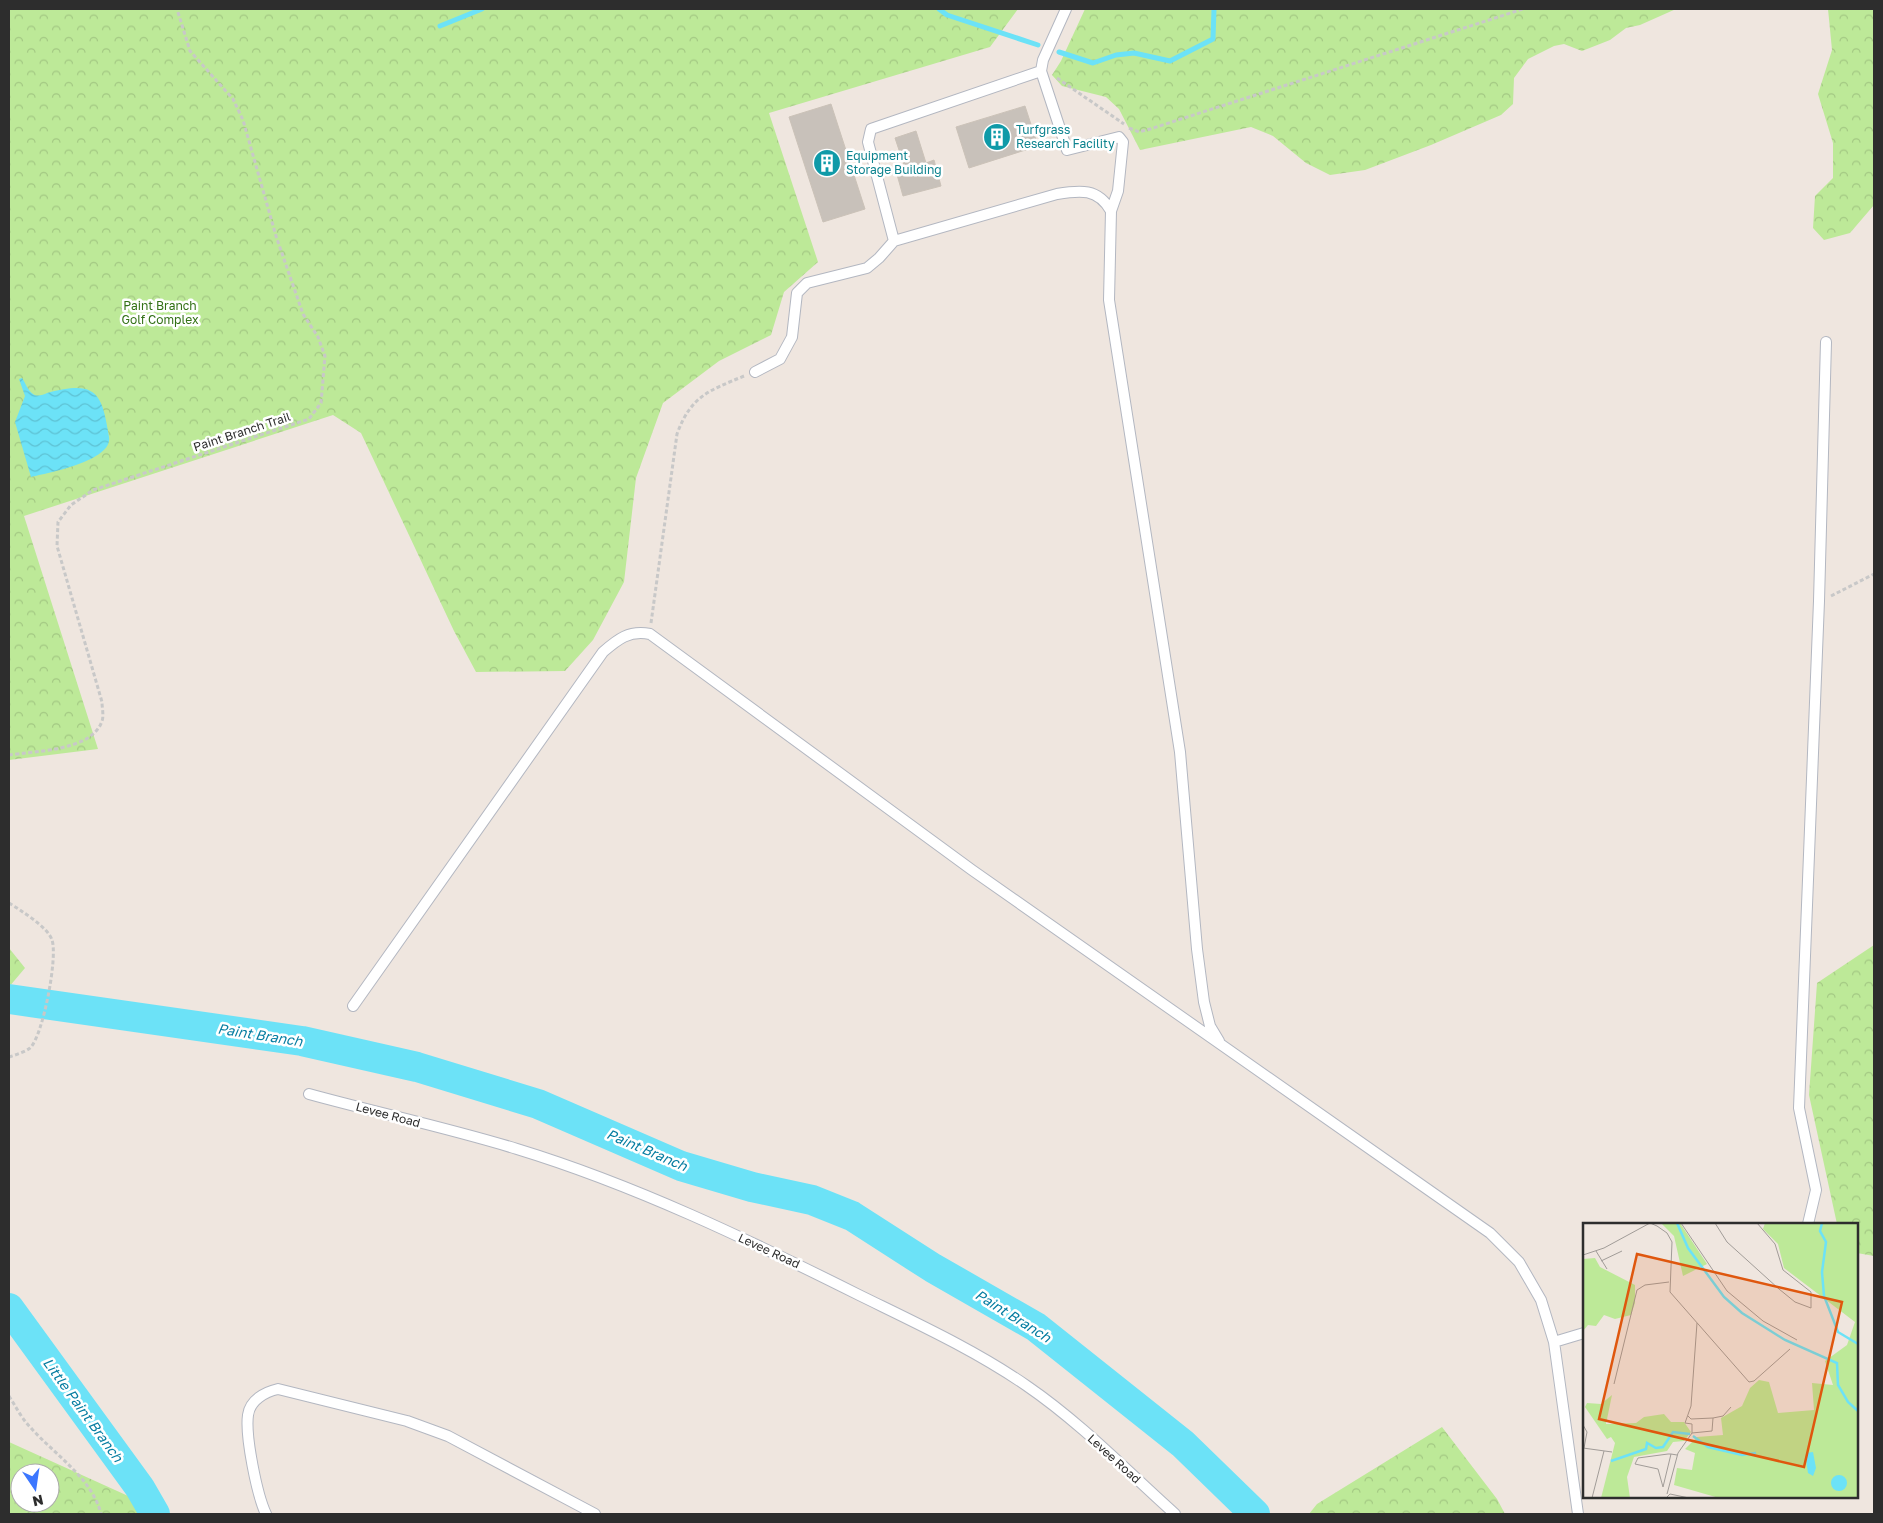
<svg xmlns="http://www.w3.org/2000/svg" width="1883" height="1523" viewBox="0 0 1883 1523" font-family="'Golos Text',sans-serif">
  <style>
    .forest { fill: url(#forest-crowns); fill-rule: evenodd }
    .water { fill: url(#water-waves) }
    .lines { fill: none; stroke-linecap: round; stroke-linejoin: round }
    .stream { stroke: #6ce2f7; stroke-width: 5 }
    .river { stroke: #6ce2f7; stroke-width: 30 }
    .building { fill: #c8c1ba; stroke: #cbc2b8 }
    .service-casing { stroke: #b3b7c1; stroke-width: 12 }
    .path { stroke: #c8c8c8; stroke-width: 3; stroke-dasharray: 4 2.5; stroke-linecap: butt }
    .service { stroke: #fff; stroke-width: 10 }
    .labels { text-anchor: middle; stroke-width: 5; stroke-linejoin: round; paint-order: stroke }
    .culture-label { font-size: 12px; fill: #0d838f; stroke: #fff; text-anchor: start }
    .park-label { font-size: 12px; fill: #337116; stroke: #fff }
    .street-label { font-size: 12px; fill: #2d2d2d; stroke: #fff }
    .water-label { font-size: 14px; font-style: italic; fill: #067da1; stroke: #fff }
    .inset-river { fill: none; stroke: #6ce2f7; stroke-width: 2.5 }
    .inset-road { fill: none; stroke: #a19c98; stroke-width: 1 }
    .view { fill: #df570e; fill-opacity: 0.15; stroke: #df570e; stroke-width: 2.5 }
    .inset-edge { fill: none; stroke: #2d2d2d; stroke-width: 2.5 }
  </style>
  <defs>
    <pattern id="forest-crowns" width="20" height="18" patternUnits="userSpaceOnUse" patternTransform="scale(1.25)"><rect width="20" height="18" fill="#bde998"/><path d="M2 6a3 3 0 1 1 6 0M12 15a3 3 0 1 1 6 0" fill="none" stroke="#a3c883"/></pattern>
    <pattern id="water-waves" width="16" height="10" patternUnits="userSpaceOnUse" patternTransform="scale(1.25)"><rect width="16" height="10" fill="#6ce2f7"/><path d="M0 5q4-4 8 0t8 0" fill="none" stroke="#5ec2d4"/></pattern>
  </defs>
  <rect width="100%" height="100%" fill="#efe6df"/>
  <!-- forest -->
  <path class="forest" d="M9,9h1009l-28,38 -221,66 49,149 -34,30 -13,43 -52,26 -56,42 -27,75 -12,104 -31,58 -28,31 -89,1 -22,-41 -93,-198 -28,-18 -309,101 74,233 -89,11z
    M1085,9h591l-36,16 -14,3 -16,12 -28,11 -18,-7 -10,2 -26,13 -14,19 -1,26 -12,11 -70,30 -66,25 -35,5 -24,-12 -33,-27 -22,-9 -111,23 -21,-41 -13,-12 -44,-11 -10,-11 9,-14z
    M1828,9h46v196l-24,28 -26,7 -11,-12 2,-32 18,-18v-35l-15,-49 14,-44z
    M1874,945v311l-17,-3v-29h-20l-28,-129 8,-112z
    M9,948l16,20 -16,19z
    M1442,1427l55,72 8,15h-196l8,-10z
    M9,1442l159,72h-159zM20,1473h30v30h-30z"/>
  <!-- water -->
  <path class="water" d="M22,378c3,4 6,13 11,16 4,3 10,1 14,-1 49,-13 55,-1 62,44 4,24 -62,36 -78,40l-16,-55 10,-26 -6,-17z"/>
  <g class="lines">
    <!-- stream -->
    <path class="stream" d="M939,9l8,6 91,30
      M440,26l42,-17
      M1059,52l34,11 23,-8 18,-2 36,8 43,-22 1,-30"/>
    <!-- river -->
    <path class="river" d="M9,999l293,42 115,26 121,37 143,62 71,21 60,13 40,16 81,52 103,59 147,117 72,70
      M9,1308l131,180 15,26"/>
  </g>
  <!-- building -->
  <path class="building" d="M831,104l34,105 -42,13 -34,-105z
    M1025,106l13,40 -69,22 -13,-41z
    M916,131l10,32 8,-3 7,26 -38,10 -7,-25 9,-3 -10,-30z"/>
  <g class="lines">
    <!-- service casing -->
    <g class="service-casing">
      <path id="service" d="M1066,9l-23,51 -2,11 26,79 52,-13 4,5 -5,49 -7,20 -2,89 71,452 17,197 7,53 6,24 9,15
        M894,241l-26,-99 3,-13 170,-58
        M755,372l25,-13 12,-22 5,-44 10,-10 60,-15 12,-10 15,-17 163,-47c23,-4 41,-6 54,17
        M353,1006l250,-354c15,-13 26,-22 47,-18l322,236 518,363 29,29 22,38 13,42 24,172
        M309,1094c69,19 140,34 208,55 118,36 232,91 342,146 57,28 116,55 168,91 54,37 100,85 148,128
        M1808,1224l8,-34 -17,-82 20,-507 7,-259
        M1554,1342l30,-9
        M266,1514c-9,-19 -21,-78 -18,-99 2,-15 17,-23 30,-26l129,32 41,15 147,78"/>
    </g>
    <!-- path -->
    <path class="path" d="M1057,78l67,46
      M1129,128l10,4 11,-3 373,-120
      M1831,596l43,-22
      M651,623l26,-189c14,-38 31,-43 67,-58
      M9,755c26,-4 83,-4 93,-34 2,-5 0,-13 0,-19l-45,-156 1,-24 13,-17 22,-15 216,-71 12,-16 4,-47 -7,-19 -15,-23 -27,-78 -33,-116 -10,-21 -43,-48 -13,-42
      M9,903c11,7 39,24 43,37 6,17 -9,96 -22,108 -5,4 -15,7 -21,9
      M9,1396c7,11 13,23 22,32 24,27 61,50 70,86"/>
    <!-- service -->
    <use href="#service" class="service"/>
  </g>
  <!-- icons -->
  <defs>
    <g id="building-disc" transform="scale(1.4375)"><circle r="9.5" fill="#0f9aa8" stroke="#fff"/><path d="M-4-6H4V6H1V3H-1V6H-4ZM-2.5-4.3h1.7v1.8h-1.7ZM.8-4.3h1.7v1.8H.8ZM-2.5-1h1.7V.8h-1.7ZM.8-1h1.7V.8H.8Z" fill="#fff"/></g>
  </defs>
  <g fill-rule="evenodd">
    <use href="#building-disc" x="997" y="137"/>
    <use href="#building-disc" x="827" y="163"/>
  </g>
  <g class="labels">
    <!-- culture labels -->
    <g class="culture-label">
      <text x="1016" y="134">Turfgrass<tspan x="1016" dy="14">Research Facility</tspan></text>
      <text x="846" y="160">Equipment<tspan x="846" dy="14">Storage Building</tspan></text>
    </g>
    <!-- park labels -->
    <g class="park-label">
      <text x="160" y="310">Paint Branch<tspan x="160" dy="14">Golf Complex</tspan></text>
    </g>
    <!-- street labels -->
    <g class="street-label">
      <text transform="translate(242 432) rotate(-18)" y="4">Paint Branch Trail</text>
      <text transform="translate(388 1115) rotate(15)" y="4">Levee Road</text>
      <text transform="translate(769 1251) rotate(25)" y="4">Levee Road</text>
      <text transform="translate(1114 1459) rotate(42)" y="4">Levee Road</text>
    </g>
    <!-- water labels -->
    <g class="water-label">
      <text transform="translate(260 1035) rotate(9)" y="5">Paint Branch</text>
      <text transform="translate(647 1150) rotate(23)" y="5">Paint Branch</text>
      <text transform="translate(1013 1316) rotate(32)" y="5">Paint Branch</text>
      <text transform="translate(83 1410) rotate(54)" y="5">Little Paint Branch</text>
    </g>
  </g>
  <!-- overview -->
  <g transform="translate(1583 1223)">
    <rect width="275" height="275" fill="#efe6df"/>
    <path d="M78,0h19l27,41 -24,12 -9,-40zM182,0h93v275h-139l-45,-13 3,-17 15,2 3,-17 -10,-4 12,-12 26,-2 -2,-17 21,-12 8,-18 9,-8 10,2 9,31 36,-3 -2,-27 21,2 -8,-24 22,-16 8,-23 -71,-54 -6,-24 -15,-15zM12,35l5,9 35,18v18l-4,12 -16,4 -11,-4 -8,11 -8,-1 -5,6v-72zM29,172l-6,29 30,-1 8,-6 20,-3 7,8h13l7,10 -7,9 -11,1 -6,9 -33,6 -7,20 3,21h-29l14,-55 -4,-6 -4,2 -22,-32 2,-4 14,1z" fill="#bde998"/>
    <path d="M230,229l3,16 -3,8 -5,-3 -2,-13v-7zM248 260a8 8 0 1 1 16 0a8 8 0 1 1-16 0Z" fill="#6ce2f7"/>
    <path class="inset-river" d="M94,0l11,25 36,49 18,16 43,27 52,23 1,22 10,17 10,9M239,0l-2,8 6,11 -4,30 2,24 14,36 20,12M110,213l15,11 34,8 14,-2M28,238l35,-12 1,-6 9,5 7,-1 10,-15 17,2"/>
    <path class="inset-road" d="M98,0l46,68 36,30 34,19M132,0l12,19 52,47 16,13 16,6v-16l-28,-22 -8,-26 -18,-21M13,28l11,18M0,32l21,-7 46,-25 7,3 10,7 5,9 -2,50 79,90 5,-1 36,-32M18,38l21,-10M31,161l23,-94 8,-5 24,-3M105,193l3,3 22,-1 10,-2 8,-9M0,202l4,7 -3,16M109,210l20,-2 1,-13M0,225l29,4M88,231l-8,33 -5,-18 -23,-5 3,-6 30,-4h3l6,1M84,271l11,-41 14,-20v-9l-7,-1 6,-17 6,-83M9,275l12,-47M83,275l4,-4 19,4"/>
    <path class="view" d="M54,31l205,48 -38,165 -205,-48z"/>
    <rect width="275" height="275" class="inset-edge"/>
  </g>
  <!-- border -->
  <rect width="1883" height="1523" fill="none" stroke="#2d2d2d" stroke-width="20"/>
  <!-- north arrow -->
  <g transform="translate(35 1488) rotate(167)"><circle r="24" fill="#ffffff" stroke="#ababab"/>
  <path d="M0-4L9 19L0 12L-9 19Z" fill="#3c77ff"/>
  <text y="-8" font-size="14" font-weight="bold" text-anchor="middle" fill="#2d2d2d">N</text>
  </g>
</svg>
